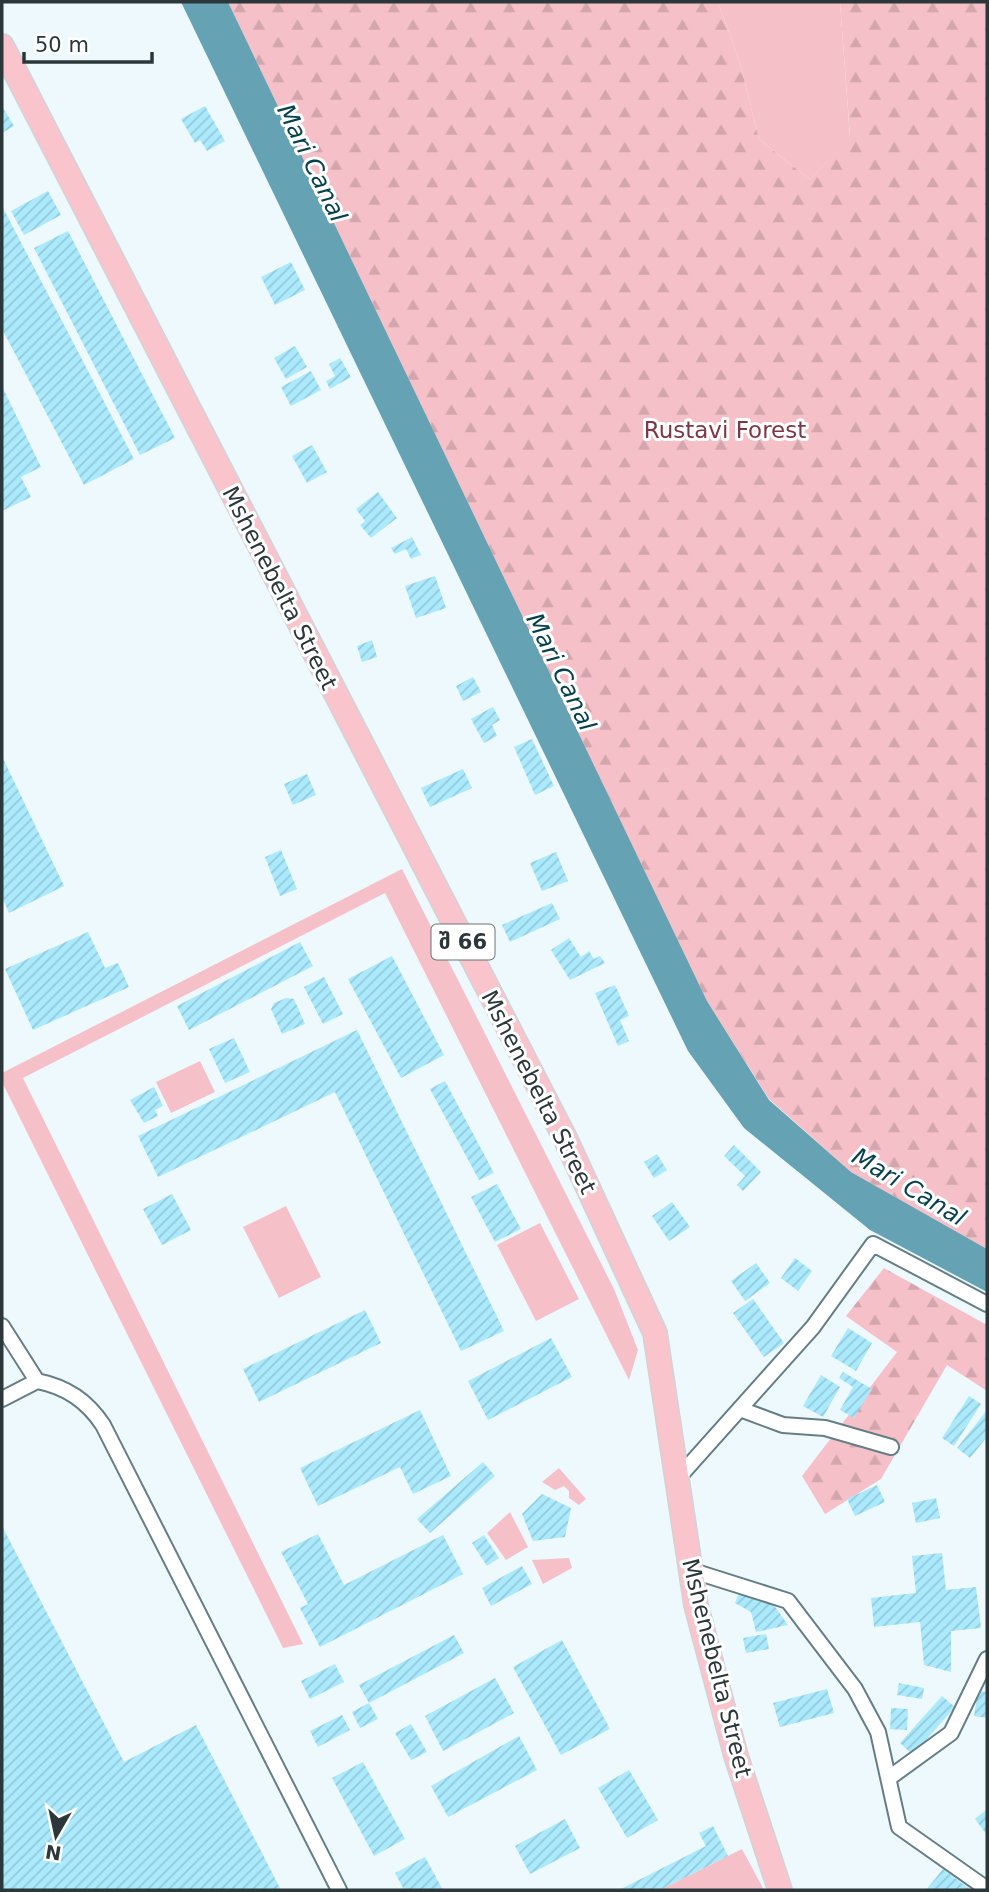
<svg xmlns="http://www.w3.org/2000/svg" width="989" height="1892" viewBox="0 0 989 1892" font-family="'DejaVu Sans',sans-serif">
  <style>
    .green { fill: #f6c0c8 }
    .forest { fill: url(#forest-firs) }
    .water { fill: #65a2b4 }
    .building { fill: url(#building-hatch) }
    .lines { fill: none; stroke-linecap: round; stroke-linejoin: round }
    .minor-casing { stroke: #657e86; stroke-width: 18 }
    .primary-casing { stroke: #d1d3d4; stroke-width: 26 }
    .minor { stroke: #fff; stroke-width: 14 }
    .primary { stroke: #fac4cd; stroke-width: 23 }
    .labels { text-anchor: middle; stroke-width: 6; stroke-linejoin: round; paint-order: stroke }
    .shield { fill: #fff; stroke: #6b7375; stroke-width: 2 }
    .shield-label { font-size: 21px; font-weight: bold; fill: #2c373a }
    .park-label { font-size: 23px; fill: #7d3746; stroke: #fff }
    .street-label { font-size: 23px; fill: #2c373a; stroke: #fff }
    .water-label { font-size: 24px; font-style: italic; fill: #07414e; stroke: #fff }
  </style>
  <defs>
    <pattern id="forest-firs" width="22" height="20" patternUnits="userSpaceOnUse" patternTransform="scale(1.75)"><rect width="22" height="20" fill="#f6c0c8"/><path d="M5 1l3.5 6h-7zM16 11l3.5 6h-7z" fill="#d3a6ad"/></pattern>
    <pattern id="building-hatch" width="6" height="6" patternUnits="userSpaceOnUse" patternTransform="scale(1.75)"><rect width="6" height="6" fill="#abeafd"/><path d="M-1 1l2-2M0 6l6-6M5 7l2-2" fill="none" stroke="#93c9da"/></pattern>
  </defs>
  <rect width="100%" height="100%" fill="#eef9fd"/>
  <!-- green -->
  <path class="green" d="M718,2h122l10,135 -40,43 -51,-41 -19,-76z
    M402,869l212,420 24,61 -9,30 -244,-487 -362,185 280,566 -20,4 -281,-566v-9z
    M200,1061l15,31 -44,21 -15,-31z
    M286,1206l35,71 -42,21 -36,-71z
    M540,1223l39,76 -43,22 -39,-76z
    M559,1468l27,31 -7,6 -10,-7v-7l-5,-5 -9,4 -13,-8z
    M510,1512l18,35 -22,13 -19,-27z
    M569,1558l3,10 -29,16 -11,-24z
    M742,1849l22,41h-104z"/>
  <!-- forest -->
  <path class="forest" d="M228,2h490l22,61 19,76 51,41 40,-44 -10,-134h147v1247l-136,-77 -82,-73 -62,-98z
    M884,1268l103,57v66l-40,-26 -66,114 -56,35 -23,-38 95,-124 -51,-36z"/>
  <!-- water -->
  <path class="water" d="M181,2h47l479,999 62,99 82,72 136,77v43l-117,-62 -126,-102 -56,-77z"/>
  <!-- building -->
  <path class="building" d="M2,106l12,20 -12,7z
    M205,106l20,35 -18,10 -7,-11 -5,3 -14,-24z
    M48,191l13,24 -37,20 -13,-24z
    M2,206l132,253 -50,26 -82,-156z
    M68,231l107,207 -35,17 -106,-207z
    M291,262l14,28 -30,15 -14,-28z
    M295,346l12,21 -21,12 -12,-21z
    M340,358l11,19 -21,12 -4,-8 9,-5 -6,-12z
    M311,371l10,19 -30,16 -10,-19z
    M2,386l39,81 -20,10 10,20 -29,14z
    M312,445l15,27 -20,11 -15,-27z
    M378,492l19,26 -26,20 -11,-13 5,-4 -9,-12z
    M412,537l9,18 -10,4 -5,-10 -11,5 -4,-6z
    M435,576l11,32 -30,10 -11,-32z
    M372,640l5,17 -15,5 -5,-16z
    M473,677l8,15 -18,9 -7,-15z
    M493,707l7,13 -8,5 5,11 -13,7 -13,-24z
    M532,739l22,47 -19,9 -21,-48z
    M2,756l62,130 -55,27 -7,-16z
    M463,769l9,19 -42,19 -9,-19z
    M307,774l9,21 -23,10 -9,-21z
    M281,850l16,39 -17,7 -15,-39z
    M556,852l12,29 -26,10 -12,-28z
    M552,903l8,16 -50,23 -8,-17z
    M88,932l17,36 13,-5 11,24 -96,43 -28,-61z
    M569,938l12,19 8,-6 5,8 6,-3 5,7 -35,17 -19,-30z
    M300,942l13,24 -124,64 -12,-24z
    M392,956l52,99 -43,23 -53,-99z
    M324,977l19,37 -20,10 -19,-37z
    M615,985l14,31 -9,4 9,21 -11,5 -23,-53z
    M286,998l8,1 11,25 -23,10 -11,-25 3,-6z
    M357,1030l147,301 -43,20 -126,-259 -177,85 -20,-41z
    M234,1038l16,34 -25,11 -16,-34z
    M445,1081l49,92 -15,7 -49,-91z
    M154,1087l9,19 -8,4 3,6 -14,7 -14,-23z
    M734,1145l27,27 -18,19 -6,-6 8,-9 -21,-20z
    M657,1154l10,16 -13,8 -10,-16z
    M497,1184l24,45 -26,13 -24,-45z
    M172,1194l19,36 -29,15 -19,-36z
    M672,1202l18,25 -21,14 -17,-25z
    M795,1258l17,13 -14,20 -17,-13z
    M756,1263l14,20 -25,18 -14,-20z
    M753,1299l31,44 -20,14 -31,-44z
    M365,1310l16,33 -122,59 -16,-33z
    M848,1328l24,15 -16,28 -25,-15z
    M551,1338l21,39 -84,43 -20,-39z
    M843,1372l29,17 -18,29 -14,-8 13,-23 -14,-9z
    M821,1375l19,12 -17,30 -20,-11z
    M969,1396l12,8 -27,42 -12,-8z
    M420,1410l31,66 -38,18 -13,-27 -82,39 -18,-38z
    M987,1410v27l-17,21 -13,-10z
    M483,1462l12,14 -65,57 -13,-14z
    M877,1485l8,17 -30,14 -8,-17z
    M542,1494l29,14 -6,29 -32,4 -11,-27z
    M936,1498l4,20 -24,5 -4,-20z
    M2,1526l122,236 72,-37 85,165h-279z
    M318,1534l26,51 99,-50 20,39 -143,73 -20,-39 8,-4 -27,-52z
    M484,1535l15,23 -12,8 -15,-23z
    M942,1553l4,37 30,-3 5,41 -30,3v41l-27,-7 -4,-43 -46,5 -3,-29 45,-5 -4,-37z
    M522,1566l10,18 -41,22 -9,-18z
    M739,1593l34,11 15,21 -32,7 -5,-20 -16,-9z
    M766,1634l3,15 -23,4 -3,-15z
    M454,1635l10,18 -95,50 -10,-18z
    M562,1640l48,89 -49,26 -48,-88z
    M335,1664l9,18 -34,17 -9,-18z
    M495,1678l19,35 -71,38 -18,-35z
    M899,1683l25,5 -2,11 -25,-4z
    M827,1689l7,24 -54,14 -7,-24z
    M978,1691l9,1v26l-13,-2z
    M942,1696l13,11 -42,48 -13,-12z
    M369,1703l9,16 -18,9 -8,-16z
    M891,1708l17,1 -1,21 -17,-1z
    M342,1715l8,15 -32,17 -8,-16z
    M411,1724l16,28 -16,8 -16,-27z
    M519,1736l18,34 -89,47 -17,-31z
    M363,1762l42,77 -31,17 -42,-78z
    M629,1770l29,50 -31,18 -29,-50z
    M987,1809v26l-12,-16z
    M565,1819l15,29 -50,26 -15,-28z
    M713,1826l15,30 -68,34h-41l87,-44 -7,-13z
    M425,1857l18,33h-39l-9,-17z
    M943,1869l28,21h-45z"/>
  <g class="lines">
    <!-- minor casing -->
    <g class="minor-casing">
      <path id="minor" d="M2,1326l35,55
        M2,1399l35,-18c30,6 50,20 66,44l236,465
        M740,1409l43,16 42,3 66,19
        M678,1478l135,-151 60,-83 114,60
        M690,1570l98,31 67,88 23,43 21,95 88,62
        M889,1778l62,-45 36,-74"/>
    </g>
    <!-- primary casing -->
    <g class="primary-casing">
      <path id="primary" d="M2,46l564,1094 89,193 41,272 40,151 44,134"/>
    </g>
    <!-- minor -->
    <use href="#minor" class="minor"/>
    <!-- primary -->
    <use href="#primary" class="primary"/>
  </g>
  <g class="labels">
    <!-- shield labels -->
    <rect class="shield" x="431.5" y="924.5" width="63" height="35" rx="5"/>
    <g class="shield-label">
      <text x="463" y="949">შ 66</text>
    </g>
    <!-- park labels -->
    <g class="park-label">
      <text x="725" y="438">Rustavi Forest</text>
    </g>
    <!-- street labels -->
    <g class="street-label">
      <text transform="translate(280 588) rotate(63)" y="8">Mshenebelta Street</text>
      <text transform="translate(539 1092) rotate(63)" y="8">Mshenebelta Street</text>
      <text transform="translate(717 1668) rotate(76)" y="8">Mshenebelta Street</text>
    </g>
    <!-- water labels -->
    <g class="water-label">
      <text transform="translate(312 163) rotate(64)" y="8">Mari Canal</text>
      <text transform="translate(561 672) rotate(64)" y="8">Mari Canal</text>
      <text transform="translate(909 1187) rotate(31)" y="8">Mari Canal</text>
    </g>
  </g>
  <!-- border -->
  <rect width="989" height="1892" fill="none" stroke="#2c373a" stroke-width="7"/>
  <!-- north arrow -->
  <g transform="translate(56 1836) rotate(189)" stroke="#ffffff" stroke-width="5" paint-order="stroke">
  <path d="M0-5L12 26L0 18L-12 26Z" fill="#2c373a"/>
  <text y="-10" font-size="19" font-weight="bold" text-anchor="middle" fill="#2c373a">N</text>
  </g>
  <!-- scale -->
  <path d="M24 52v10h128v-10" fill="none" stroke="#2c373a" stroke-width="3.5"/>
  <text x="35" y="52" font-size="21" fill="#2c373a" stroke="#ffffff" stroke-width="5" paint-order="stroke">50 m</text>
</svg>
